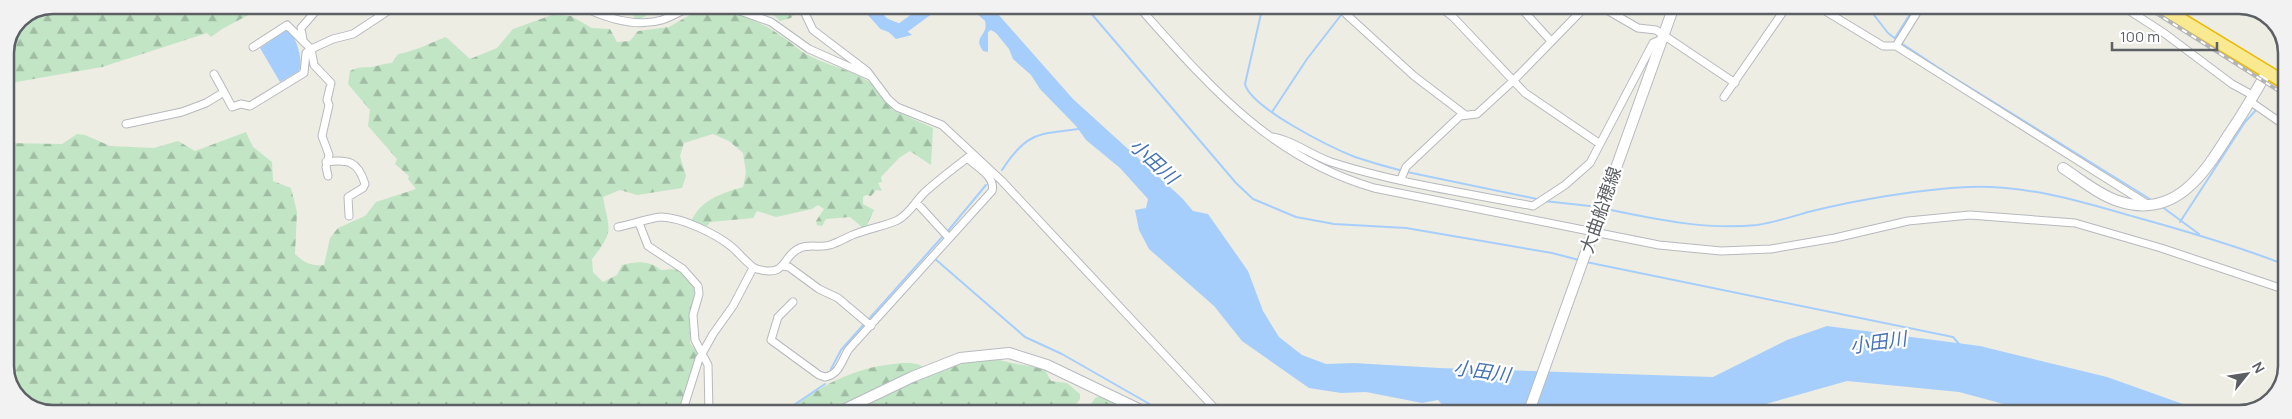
<svg xmlns="http://www.w3.org/2000/svg" width="2292" height="419" viewBox="0 0 2292 419" font-family="Manrope,'Noto Sans JP',sans-serif">
  <style>
    .forest { fill: url(#forest-firs) }
    .water { fill: #a6cefc }
    .lines { fill: none; stroke-linecap: round; stroke-linejoin: round }
    .stream { stroke: #a6cefc; stroke-width: 2 }
    .river { stroke: #a6cefc; stroke-width: 12 }
    .street-casing { stroke: #b6b9be; stroke-width: 9 }
    .secondary-casing { stroke: #b7bac0; stroke-width: 12 }
    .highway-casing { stroke: #eaba08; stroke-width: 15 }
    .street { stroke: #fff; stroke-width: 7 }
    .secondary { stroke: #fff; stroke-width: 10 }
    .highway { stroke: #f9e990; stroke-width: 12 }
    .rail-casing { stroke: #b4b5b5; stroke-width: 4 }
    .rail { stroke: #fff; stroke-width: 2; stroke-dasharray: 5.5; stroke-linecap: butt }
    .labels { text-anchor: middle; stroke-width: 4.5; stroke-linejoin: round; paint-order: stroke }
    .street-label { font-size: 18px; fill: #5c5f64; stroke: #fff }
    .water-label { font-size: 19px; font-style: italic; fill: #4672b6; stroke: #fff }
    .rim { fill: none; stroke: #5c5f64; stroke-width: 2.5 }
  </style>
  <defs>
    <pattern id="forest-firs" width="22" height="20" patternUnits="userSpaceOnUse" patternTransform="scale(1.25)"><rect width="22" height="20" fill="#c1e5c5"/><path d="M5 1l3.5 6h-7zM16 11l3.5 6h-7z" fill="#a0bda4"/></pattern>
  </defs>
  <rect width="100%" height="100%" fill="#eeede4"/>
  <!-- forest -->
  <path class="forest" d="M53,5h202l1,6 -34,18 -11,8 -4,-4 -105,34 -97,17v-31l14,-34z
    M626,5h28l-8,11 -9,4 -11,-12z
    M707,5c27,7 52,15 74,31 9,5 16,13 25,18 35,19 67,16 87,56l40,18 -2,37 -21,-14 -11,7 -18,19 1,5 -4,1 4,8 -6,-1 -5,6 -5,-1 -3,2v7l11,6 -7,15 -4,3 -13,-11 -24,2 -4,7 -5,-1 -1,-4 8,-12 -6,-4 -6,4 -36,8 -19,-6 -4,7 -43,4 -3,4 -16,-4c9,-22 31,-29 52,-35l3,-15 -3,-19 -14,-12 -16,-7 -29,9 -4,13 6,20 -4,12 -45,7 -17,-5 -17,7c6,34 12,33 -11,62l1,13 10,10 14,-7 5,-10c15,-4 27,-5 39,5l15,-1 19,11 -5,63 11,14 -8,34 -21,22h-628l-25,-13 -14,-28v-229l57,1 15,-10 8,1 25,11 44,2 24,-7 17,10 51,-19 7,15 19,15 1,19 18,7 6,24 -2,42c10,9 15,12 29,11l6,-27 8,-10 27,-12 11,-14 40,-13 -8,-10 1,-3 -14,-12 2,-5 -29,-33 2,-16 -22,-26 2,-13c8,-5 13,-3 21,-4 8,-1 13,-4 21,-4l6,-9c17,-3 32,-11 48,-17l24,22 27,-11 16,-19 39,-14 19,1 21,12 18,1 7,13 13,-1 8,-10 31,-4z
    M751,5h46v5l-6,8 -11,3 -11,-10 -9,2 -2,-5z
    M997,359c17,6 31,5 48,11l6,11 16,2 13,11v5l-7,9 4,3 12,-4 6,-9 6,-2 14,7 6,11 -335,-1c31,-26 67,-45 107,-49 8,-1 19,-2 27,1 4,2 9,7 12,10l25,-12z"/>
  <!-- water -->
  <path class="water" d="M860,5h36l-14,11 15,7 15,12 -16,4z
    M962,5h28l83,94 109,99 11,13 15,3 40,57 15,40 16,26 23,18 24,9 28,-1 85,5 274,9 74,-37 40,-14 153,20 127,31 104,37h-171l-81,-22 -112,-11 -117,33h-284l-1,-6 -7,-8 -16,3 -56,-11 -25,1 -32,-5 -67,-47 -28,-35 -65,-57 -10,-19 -4,-20 11,-2 2,-9 -28,-31 -34,-28 -10,-14 -36,-37 -9,-14 -18,-16 -4,-10 -13,-16 -5,-3 -3,2v20l-5,-1c-11,-15 6,-15 2,-30l-11,-10z
    M288,29c8,8 16,31 11,42l-19,11 -20,-34z"/>
  <g class="lines">
    <!-- stream -->
    <path class="stream" d="M1084,5l152,178 17,16 43,18 38,7 72,4 146,25 27,7
      M1263,5l-18,79c6,24 85,63 110,73 15,5 32,10 48,14
      M1867,6l21,27 9,7
      M1895,38l20,-32
      M1901,43l47,31 205,127
      M1272,112l35,-53 41,-53
      M1002,170c24,-37 35,-36 76,-41
      M1407,172l130,27
      M1544,201l46,5
      M2161,206l38,28
      M1611,210c48,10 97,20 146,15 19,-3 34,-8 51,-13 48,-12 112,-23 161,-25 58,-2 111,14 166,30 51,14 102,29 151,48
      M2180,222l65,-100 12,-13
      M947,232l39,-47
      M934,258l91,79 37,17 105,60
      M1586,262l367,75 7,8
      M868,320l75,-84
      M831,369l10,-19 24,-27
      M782,413l43,-29
      M1248,414l3,-3 8,3"/>
    <!-- river -->
    <path class="river" d="M867,5l17,19 16,6 34,-25"/>
    <!-- street casing -->
    <g class="street-casing">
      <path id="street" d="M579,5c24,12 56,23 83,15 11,-4 21,-10 32,-15
        M723,5l48,17 38,27 61,27
        M801,5l12,25 54,41 21,28 9,8 45,18 60,56 218,233
        M1137,5c71,79 131,152 237,183l285,57 62,6 50,-2 64,-11 73,-17 62,-6 105,8 86,25 125,42
        M1439,6l14,11 72,76 75,51
        M1519,6l32,35
        M1600,6l38,22 18,2 79,53
        M1817,6l66,40h13l251,158
        M2122,6l42,27 68,51 22,12
        M1346,14l68,62 50,38
        M303,40l-2,-12 20,-23
        M1896,46l25,-40
        M253,47l34,-22 24,24 3,16 17,18 -4,17 2,5 -7,31 7,19 -3,12 2,9
        M214,74l10,18
        M1724,97l63,-91
        M2251,102l36,25
        M126,124l56,-12 24,-9 18,-11 8,15 9,-3 9,2 54,-33 2,-20 3,-3 24,-11 20,-5 44,-29
        M1272,137c20,3 39,18 59,25 65,21 135,31 202,44l32,-21 25,-22 63,-120 7,-3
        M326,162c22,-3 32,-1 39,22l-2,4 -15,9 1,19
        M1401,179l5,-12 54,-51 17,-2 36,-33 73,-75
        M916,202l33,36
        M639,223l9,23 35,23 15,17 1,8 -6,21 2,25 13,25 1,48
        M618,227c11,-2 35,-10 44,-10 21,1 54,17 70,30 6,5 19,21 25,22 31,9 24,-13 43,-21 9,-4 20,0 30,-3 10,-3 18,-9 28,-12 13,-5 27,-7 40,-13 12,-7 17,-18 26,-27 15,-14 32,-26 48,-39
        M783,266l6,1 30,22 19,9 33,28
        M793,302l-15,15 -7,23 48,35 6,2c15,-3 16,-16 24,-28l143,-158c4,-14 -15,-24 -25,-33
        M682,413l17,-54 14,-25 20,-28 20,-38"/>
    </g>
    <!-- secondary casing -->
    <g class="secondary-casing">
      <path id="secondary" d="M2063,168c17,11 36,27 55,33 57,19 86,-27 111,-67 14,-20 26,-41 38,-62
        M837,413l75,-36 48,-19 49,-5 38,12 102,49
        M1528,414l146,-408"/>
    </g>
    <!-- highway casing -->
    <g class="highway-casing">
      <path id="highway" d="M2159,6l128,78"/>
    </g>
    <!-- street -->
    <use href="#street" class="street"/>
    <!-- secondary -->
    <use href="#secondary" class="secondary"/>
    <!-- highway -->
    <use href="#highway" class="highway"/>
    <!-- rail casing -->
    <g class="rail-casing">
      <path id="rail" d="M2145,6l142,90"/>
    </g>
    <!-- rail -->
    <use href="#rail" class="rail"/>
  </g>
  <g class="labels">
    <!-- street labels -->
    <g class="street-label">
      <text transform="translate(1601 210) rotate(-71)" y="6">大曲船穂線</text>
    </g>
    <!-- water labels -->
    <g class="water-label">
      <text transform="translate(1154 161) rotate(42)" y="7">小田川</text>
      <text transform="translate(1878 342) rotate(-8)" y="7">小田川</text>
      <text transform="translate(1482 371) rotate(8)" y="7">小田川</text>
    </g>
  </g>
  <!-- crop -->
  <path d="M0 0H2292V419H0ZM53 14H2239A39 39 0 0 1 2278 53V366A39 39 0 0 1 2239 405H53A39 39 0 0 1 14 366V53A39 39 0 0 1 53 14Z" fill="#f2f2f3" fill-rule="evenodd"/>
  <path class="rim" d="M53 14H2239A39 39 0 0 1 2278 53V366A39 39 0 0 1 2239 405H53A39 39 0 0 1 14 366V53A39 39 0 0 1 53 14Z"/>
  <!-- north arrow -->
  <g transform="translate(2247 374) rotate(60)" stroke="#ffffff" stroke-width="4" paint-order="stroke">
  <path d="M0-4L9 19L0 12L-9 19Z" fill="#5c5f64"/>
  <text y="-8" font-size="14" font-weight="bold" text-anchor="middle" fill="#5c5f64">N</text>
  </g>
  <!-- scale -->
  <path d="M2112 42v8h105v-8" fill="none" stroke="#5c5f64" stroke-width="2.5"/>
  <text x="2120" y="42" font-size="15" fill="#5c5f64" stroke="#ffffff" stroke-width="4" paint-order="stroke">100 m</text>
</svg>
